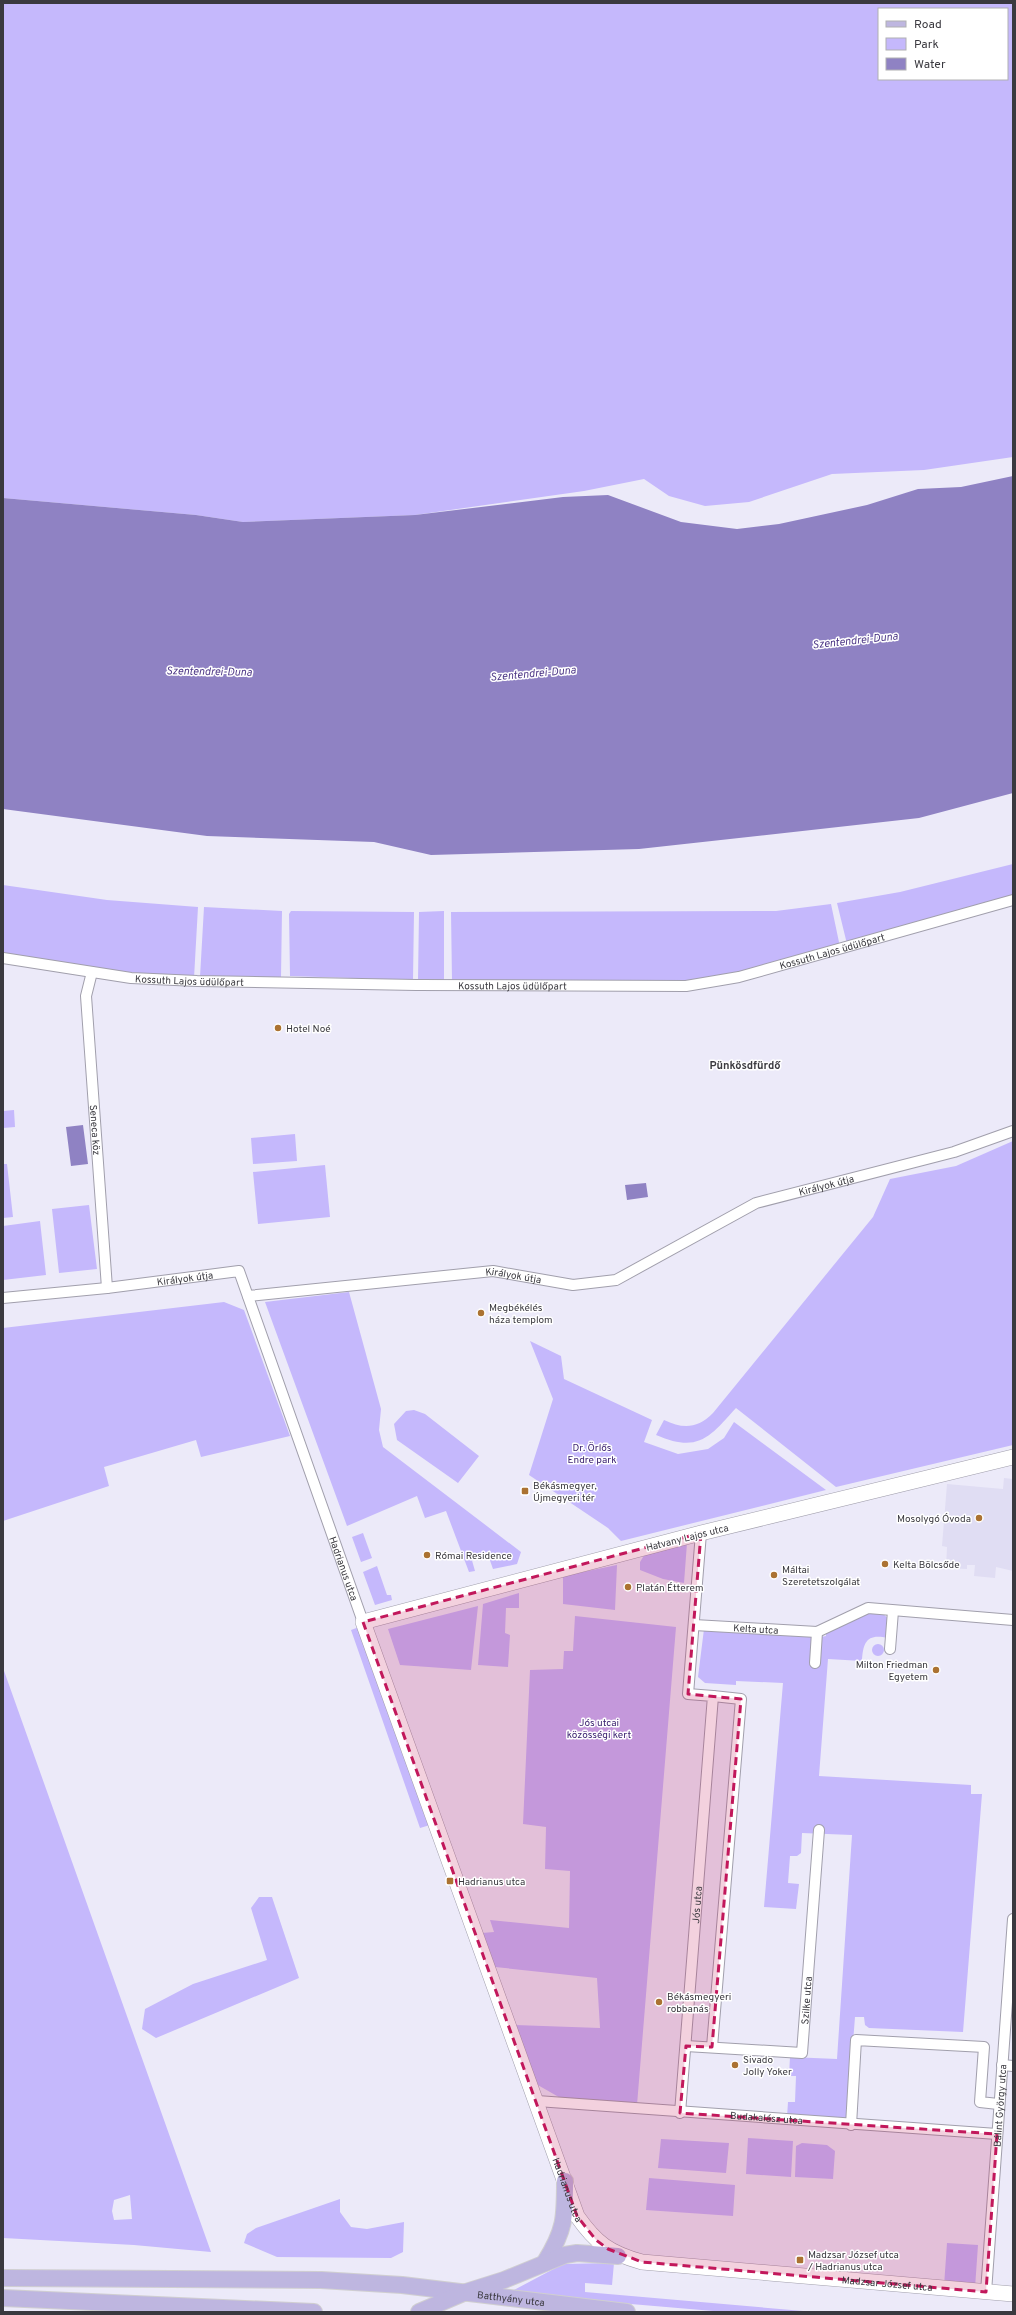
<svg xmlns="http://www.w3.org/2000/svg" width="1016" height="2315" viewBox="0 0 1016 2315" font-family="Overpass,sans-serif">
  <style>
    .built { fill: #e0ddf3 }
    .green { fill: #c5b8fc; fill-rule: evenodd }
    .water { fill: #8f82c3 }
    .lines { fill: none; stroke-linecap: round; stroke-linejoin: round }
    .street-casing { stroke: #a19fac; stroke-width: 12 }
    .secondary-casing { stroke: #a19fac; stroke-width: 16 }
    .primary-casing { stroke: #d0cfd1; stroke-width: 18 }
    .street { stroke: #fff; stroke-width: 10 }
    .secondary { stroke: #fff; stroke-width: 15 }
    .primary { stroke: #beb6e0; stroke-width: 16 }
    .marked { fill: #c2185b; fill-opacity: 0.2; stroke: #c2185b; stroke-width: 3; stroke-dasharray: 8 5; stroke-linejoin: round }
    .poi-dot { fill: #ab7231; stroke: #fff; stroke-width: 1.5 }
    .labels { text-anchor: middle; stroke-width: 3; stroke-linejoin: round; paint-order: stroke }
    .street-label { font-size: 10px; fill: #3a393f; stroke: #fff }
    .poi-label { font-size: 10px; fill: #3a393f; stroke: #fff; text-anchor: start }
    .park-label { font-size: 10px; fill: #3c2371; stroke: #fff }
    .water-label { font-size: 11px; font-style: italic; fill: #4e3887; stroke: #fff }
    .neighbourhood-label { font-size: 11px; font-weight: bold; fill: #3a393f; stroke: #fff }
  </style>
  <rect width="100%" height="100%" fill="#eceaf9"/>
  <!-- built -->
  <path class="built" d="M1004,1478l9,1v92l-17,-4 -1,11 -21,-2 1,-11h-8v4l-21,-1 1,-21 -5,-1 5,-62 56,5z"/>
  <!-- green -->
  <path class="green" d="M3,3h1010v454l-89,13 -92,4 -83,28 -44,4 -36,-10 -25,-17 -60,12 -169,24 -172,7 -47,-7 -193,-17zM879,9h128v70h-128z
    M1013,864v33l-166,47 -10,-41 63,-11z
    M3,885l104,15 91,7 -4,71 -98,-9 -93,-16z
    M831,904l9,43 -122,30 -22,3 -130,2 -114,-1 -1,-69 325,-1z
    M204,907l78,4 -1,66h-81z
    M291,911l123,1 -1,68 -123,-4 -1,-62z
    M444,911v69h-26l1,-68z
    M14,1110l1,17 -12,1v-17z
    M295,1134l2,27 -44,3 -2,-26z
    M1013,1141v304l-177,42 -100,-79c-27,30 -38,45 -80,27l8,-15c19,9 33,9 49,-7l160,-196 17,-38 66,-13z
    M3,1164h4l6,53 -10,1z
    M325,1165l5,52 -72,7 -5,-52z
    M89,1205l8,64 -38,4 -7,-64z
    M40,1221l6,54 -43,5v-54z
    M349,1292l32,117 -2,21 4,17 138,105 -4,12 -24,5 -6,-17 -16,5 4,14 -6,1 -23,-61 -21,7 -8,-22 -70,30 -82,-224z
    M224,1302l20,8 46,126 -89,21 -5,-17 -92,27 5,19 -106,35v-193z
    M530,1341l31,15 3,23 88,41 -8,22 34,12 30,-5 16,-11 10,-16 92,68 -205,51 -13,-13 -79,-53 24,-76z
    M414,1410l11,4 54,42 -21,27 -61,-43 -3,-16 12,-13z
    M363,1533l9,25 -11,4 -9,-25z
    M687,1543l-3,40 -21,-4 -23,-9v-8l5,-8z
    M617,1565l-2,45 -52,-6v-28z
    M377,1566l10,29h4l1,5 -17,5 -12,-33z
    M519,1593v15h-13l-1,25 5,2 -2,32 -30,-2 5,-61z
    M478,1606l-7,64 -71,-5 -12,-36z
    M865,1614h18l7,6 -2,18c-21,-5 -25,4 -26,23l-34,-2 -9,117 152,9v9h11l-19,238 -94,-4 -4,-3 -1,-8h-9l-8,103 -60,-3 1,-15h7l1,-26h-7l1,-19 47,2 15,-224 -50,-2 -1,20 -4,3h-7l-2,27 11,1 -3,25 -32,-2 19,-224 -47,-2v4l-31,-2 -7,-6 6,-48 117,8 5,-1v-4z
    M575,1616l101,11 -39,478 -73,-5 -28,-16 -21,-59 85,3 -3,-50 -102,-11 -13,-34 12,-1 -4,-12 79,8 1,-57 -25,-2 1,-42 -23,-3 7,-154 33,-1 1,-18h9z
    M359,1627l71,198 -10,3 -69,-198z
    M872 1650a6 6 0 1 1 12 0a6 6 0 1 1-12 0Z
    M3,1668l208,584 -77,-7 -131,-7zM130,2195l2,24 -18,1 -2,-9 2,-11z
    M259,1897h13l27,81 -143,60 -14,-9 3,-20 48,-25 74,-24 -16,-52z
    M748,2138l45,3 -2,36 -45,-3z
    M661,2139l68,4 -3,30 -68,-5z
    M802,2143l25,2 8,6 -2,28 -38,-2 1,-31z
    M649,2178l86,7 -2,31 -87,-6z
    M340,2199v13l11,15 16,2 37,-7 -1,30 -12,6 -114,-1 -33,-14 3,-9 9,-6z
    M947,2243l31,2 -3,43 -31,-2z
    M614,2263l-2,22 -27,-2v9l230,20h-90l-212,-18 1,-4 49,-26z"/>
  <!-- water -->
  <path class="water" d="M1013,476v317l-94,25 -280,31 -208,6 -57,-13 -167,-6 -204,-27v-311l193,17 47,7 172,-7 148,-18 45,-2 73,27 56,7 42,-5 88,-19 51,-16 43,-2z
    M83,1125l5,39 -17,2 -5,-39z
    M646,1183l2,14 -21,3 -2,-15z"/>
  <g class="lines">
    <!-- street casing -->
    <g class="street-casing">
      <g id="street">
        <path id="s1" d="M3,958l128,20 66,3 219,4 270,1 53,-9 274,-77"/>
        <path id="s2" d="M92,972l-6,24 21,292"/>
        <path id="s3" d="M248,1296l245,-25 80,14 43,-5 140,-77 198,-51 59,-21"/>
        <path id="s4" d="M3,1298l104,-10 132,-17 124,351"/>
        <path id="s5" d="M694,1625l123,7 51,-24 145,12"/>
        <path d="M890,1649l3,-38"/>
        <path d="M815,1663l2,-31"/>
        <path id="s6" d="M686,2046l116,7 17,-223"/>
        <path d="M712,2047l29,-348 -28,-3"/>
        <path d="M1002,2065l11,1"/>
        <path id="s7" d="M537,2101l460,33"/>
        <path id="s8" d="M680,2113l33,-417 -25,-2 13,-161"/>
        <path d="M851,2125l5,-85 128,7 -4,55 18,2"/>
        <path id="s9" d="M986,2292l27,-373"/>
      </g>
    </g>
    <!-- secondary casing -->
    <g class="secondary-casing">
      <g id="secondary">
        <path id="s10" d="M1013,1457l-312,76 -338,89 214,594c19,27 32,37 65,46l371,32"/>
      </g>
    </g>
    <!-- primary casing -->
    <g class="primary-casing">
      <g id="primary">
        <path d="M545,2262c20,-32 20,-44 20,-81"/>
        <path id="s11" d="M3,2278l318,2 81,5 225,27"/>
        <path d="M3,2298l311,14"/>
        <path d="M419,2312l47,-20 38,-12 61,-25 12,-2 41,3"/>
      </g>
    </g>
    <!-- street -->
    <use href="#street" class="street"/>
    <!-- secondary -->
    <use href="#secondary" class="secondary"/>
    <!-- primary -->
    <use href="#primary" class="primary"/>
  </g>
  <!-- marked area -->
  <path class="marked" d="M701,1533l-13,161 53,5 -29,348 -26,-1 -6,67 317,21 -11,158 -344,-30 -34,-13 -12,-9 -19,-24 -214,-594z"/>
  <!-- markers -->
  <g class="poi-dot">
    <circle cx="278" cy="1028" r="4"/>
    <circle cx="481" cy="1313" r="4"/>
    <rect x="521" y="1487" width="8" height="8" rx="2"/>
    <circle cx="979" cy="1518" r="4"/>
    <circle cx="427" cy="1555" r="4"/>
    <circle cx="885" cy="1564" r="4"/>
    <circle cx="774" cy="1575" r="4"/>
    <circle cx="628" cy="1587" r="4"/>
    <circle cx="936" cy="1670" r="4"/>
    <rect x="446" y="1877" width="8" height="8" rx="2"/>
    <circle cx="659" cy="2002" r="4"/>
    <circle cx="735" cy="2065" r="4"/>
    <rect x="796" y="2256" width="8" height="8" rx="2"/>
  </g>
  <g class="labels">
    <!-- street labels -->
    <g class="street-label">
      <text dy="4" stroke="none"><textPath href="#s1" startOffset="835">Kossuth Lajos üdülőpart</textPath></text>
      <text dy="4" stroke="none"><textPath href="#s1" startOffset="188">Kossuth Lajos üdülőpart</textPath></text>
      <text dy="4" stroke="none"><textPath href="#s1" startOffset="511">Kossuth Lajos üdülőpart</textPath></text>
      <text dy="4" stroke="none"><textPath href="#s2" startOffset="159">Seneca köz</textPath></text>
      <text dy="4" stroke="none"><textPath href="#s3" startOffset="603">Királyok útja</textPath></text>
      <text dy="4" stroke="none"><textPath href="#s3" startOffset="267">Királyok útja</textPath></text>
      <text dy="4" stroke="none"><textPath href="#s4" startOffset="183">Királyok útja</textPath></text>
      <text transform="translate(687 1537) rotate(-14)" y="4">Hatvany Lajos utca</text>
      <text dy="4" stroke="none"><textPath href="#s4" startOffset="553">Hadrianus utca</textPath></text>
      <text dy="4" stroke="none"><textPath href="#s5" startOffset="62">Kelta utca</textPath></text>
      <text dy="4" stroke="none"><textPath href="#s8" startOffset="209">Jós utca</textPath></text>
      <text dy="4" stroke="none"><textPath href="#s6" startOffset="169">Szilke utca</textPath></text>
      <text dy="4" stroke="none"><textPath href="#s9" startOffset="187">Bálint György utca</textPath></text>
      <text dy="4" stroke="none"><textPath href="#s7" startOffset="230">Budakalász utca</textPath></text>
      <text dy="4" stroke="none"><textPath href="#s10" startOffset="1274">Hadrianus utca</textPath></text>
      <text dy="4" stroke="none"><textPath href="#s10" startOffset="1630">Madzsar József utca</textPath></text>
      <text dy="4" stroke="none"><textPath href="#s11" startOffset="509">Batthyány utca</textPath></text>
    </g>
    <!-- poi labels -->
    <g class="poi-label">
      <text x="286" y="1032">Hotel Noé</text>
      <text x="489" y="1311">Megbékélés<tspan x="489" dy="12">háza templom</tspan></text>
      <text x="533" y="1489">Békásmegyer,<tspan x="533" dy="12">Újmegyeri tér</tspan></text>
      <text x="971" y="1522" text-anchor="end">Mosolygó Óvoda</text>
      <text x="435" y="1559">Római Residence</text>
      <text x="893" y="1568">Kelta Bölcsőde</text>
      <text x="782" y="1573">Máltai<tspan x="782" dy="12">Szeretetszolgálat</tspan></text>
      <text x="636" y="1591">Platán Étterem</text>
      <text x="928" y="1668" text-anchor="end">Milton Friedman<tspan x="928" dy="12">Egyetem</tspan></text>
      <text x="458" y="1885">Hadrianus utca</text>
      <text x="667" y="2000">Békásmegyeri<tspan x="667" dy="12">robbanás</tspan></text>
      <text x="743" y="2063">Sivado<tspan x="743" dy="12">Jolly Yoker</tspan></text>
      <text x="808" y="2258">Madzsar József utca<tspan x="808" dy="12">/ Hadrianus utca</tspan></text>
    </g>
    <!-- park labels -->
    <g class="park-label">
      <text x="592" y="1451">Dr. Örlős<tspan x="592" dy="12">Endre park</tspan></text>
      <text x="599" y="1726">Jós utcai<tspan x="599" dy="12">közösségi kert</tspan></text>
    </g>
    <!-- water labels -->
    <g class="water-label">
      <text transform="translate(855 640) rotate(-6)" y="4">Szentendrei-Duna</text>
      <text transform="translate(209 671) rotate(1)" y="4">Szentendrei-Duna</text>
      <text transform="translate(533 673) rotate(-5)" y="4">Szentendrei-Duna</text>
    </g>
    <!-- neighbourhood labels -->
    <g class="neighbourhood-label">
      <text x="745" y="1069">Pünkösdfürdő</text>
    </g>
  </g>
  <!-- border -->
  <rect width="1016" height="2315" fill="none" stroke="#3a393f" stroke-width="8"/>
  <!-- legend -->
  <rect x="878" y="8" width="130" height="72" fill="#ffffff" stroke="#b0b0b2"/>
  <rect x="886" y="21" width="20" height="6" fill="#beb6e0" stroke="#b0b0b2"/>
  <text x="914" y="28" font-size="12" fill="#3a393f">Road</text>
  <rect x="886" y="38" width="20" height="12" fill="#c5b8fc" stroke="#b0b0b2"/>
  <text x="914" y="48" font-size="12" fill="#3a393f">Park</text>
  <rect x="886" y="58" width="20" height="12" fill="#8f82c3" stroke="#b0b0b2"/>
  <text x="914" y="68" font-size="12" fill="#3a393f">Water</text>
</svg>
